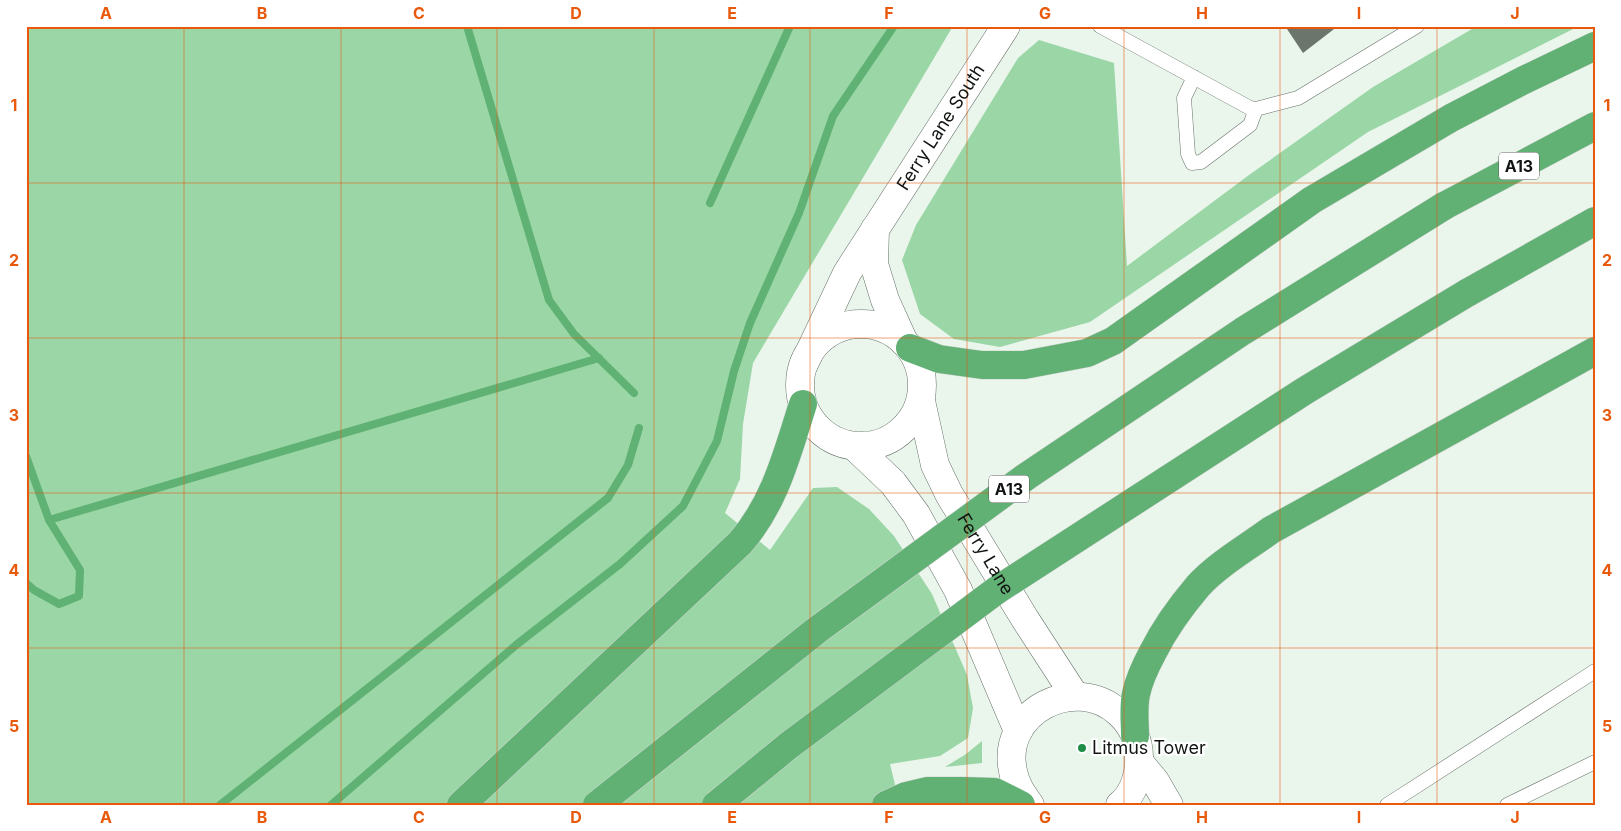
<svg xmlns="http://www.w3.org/2000/svg" width="1621" height="831" viewBox="0 0 1621 831" font-family="Inter,sans-serif">
  <style>
    .green { fill: #9bd6a7 }
    .lines { fill: none; stroke-linecap: round; stroke-linejoin: round }
    .stream { stroke: #60b174; stroke-width: 8 }
    .building { fill: #6b756c }
    .lane-casing { stroke: #677169; stroke-width: 15 }
    .street-casing { stroke: #677169; stroke-width: 29 }
    .secondary-casing { stroke: #677169; stroke-width: 29 }
    .highway-casing { stroke: #d4d5d4; stroke-width: 29 }
    .lane { stroke: #fff; stroke-width: 14 }
    .street { stroke: #fff; stroke-width: 28 }
    .secondary { stroke: #fff; stroke-width: 28 }
    .highway { stroke: #61b175; stroke-width: 28 }
    .highway-bridge-casing { stroke: #d4d5d4; stroke-width: 29; stroke-linecap: butt }
    .highway-bridge { stroke: #61b175; stroke-width: 28 }
    .grid { fill: none; stroke: #e8590c; stroke-width: 1; stroke-opacity: 0.55 }
    .poi-dot { fill: #1e8e48; stroke: #fff; stroke-width: 2 }
    .labels { text-anchor: middle; stroke-width: 4.5; stroke-linejoin: round; paint-order: stroke }
    .shield { fill: #fff; stroke: #585b58; stroke-width: 1 }
    .shield-label { font-size: 16px; font-weight: bold; fill: #111511 }
    .street-label { font-size: 18px; fill: #111511; stroke: #fff }
    .poi-label { font-size: 18px; fill: #111511; stroke: #fff; text-anchor: start }
    .neatline { fill: none; stroke: #e8590c; stroke-width: 2 }
    .grid-label { font-size: 16px; text-anchor: middle; font-weight: bold; fill: #e8590c }
  </style>
  <rect width="100%" height="100%" fill="#eaf6ec"/>
  <!-- green -->
  <path class="green" d="M26,26h927l-200,337 -10,61 -3,55 -15,34 45,37 43,-62 24,-1 32,22 25,27 38,58 35,81 6,33 -5,30 -28,18 -50,8 10,41h-874z
    M1477,26h102l-211,106 -278,190 -90,25 -46,-8 -34,-25 -18,-54 14,-35 102,-167 21,-18 75,23 13,203 122,-91 124,-88z
    M982,741v22l-37,4 21,-13z"/>
  <g class="lines">
    <!-- stream -->
    <path class="stream" d="M467,26l82,274 25,34 60,59
      M710,203l80,-177
      M26,456l23,64 31,50 -1,26 -20,8 -25,-14 -8,-7
      M49,520l550,-162
      M220,805l388,-307 20,-33 11,-37
      M331,805l185,-160 104,-81 63,-58 34,-65 17,-70 16,-48 49,-110 34,-97 61,-90"/>
  </g>
  <!-- building -->
  <path class="building" d="M1285,26h53l-35,27z"/>
  <g class="lines">
    <!-- lane casing -->
    <g class="lane-casing">
      <path id="lane" d="M1100,26l150,82 6,1 42,-11 119,-72
        M1194,77l-10,21 4,56 4,9 9,-1 49,-37 6,-16
        M1387,805l208,-134
        M1507,805l88,-43"/>
    </g>
    <!-- street casing -->
    <g class="street-casing">
      <g id="street">
        <path d="M875,229l-1,35 11,36 19,42"/>
        <path id="s1" d="M804,364l43,-91 159,-247"/>
      </g>
    </g>
    <!-- secondary casing -->
    <g class="secondary-casing">
      <g id="secondary">
        <circle cx="861" cy="385" r="61"/>
        <path id="s2" d="M921,401l14,64 14,29 76,125 50,77"/>
        <path d="M854,446l39,37 23,31 42,76 60,141"/>
        <path d="M1140,763l15,18 14,24"/>
        <path d="M1030,805c-8,-11 -15,-21 -17,-34 -13,-59 62,-98 106,-58 12,11 20,27 20,44 1,16 -5,37 -19,48"/>
      </g>
    </g>
    <!-- highway casing -->
    <g class="highway-casing">
      <path id="highway" d="M1444,206l151,-80
        M1467,293l128,-72
        M910,348l29,11 43,6h42l63,-12 26,-12 199,-141 139,-82 73,-38 71,-34
        M1135,736c0,-14 -2,-28 1,-42 3,-15 10,-29 17,-42 12,-24 28,-46 45,-66 20,-22 50,-39 73,-56l324,-179
        M461,805l279,-262c35,-40 47,-89 63,-139
        M886,805l20,-9 21,-5h35l33,1 26,13"/>
    </g>
    <!-- lane -->
    <use href="#lane" class="lane"/>
    <!-- street -->
    <use href="#street" class="street"/>
    <!-- secondary -->
    <use href="#secondary" class="secondary"/>
    <!-- highway -->
    <use href="#highway" class="highway"/>
    <!-- highway-bridge casing -->
    <g class="highway-bridge-casing">
      <path id="highway-bridge" d="M597,805l220,-175 210,-154 216,-145 201,-125
        M716,805l72,-59 209,-156 309,-200 161,-97"/>
    </g>
    <!-- highway-bridge -->
    <use href="#highway-bridge" class="highway-bridge"/>
  </g>
  <!-- grid -->
  <path class="grid" d="M184,26v779M341,26v779M497,26v779M654,26v779M810,26v779M967,26v779M1124,26v779M1280,26v779M1437,26v779M26,183h1569M26,338h1569M26,493h1569M26,648h1569"/>
  <!-- markers -->
  <circle class="poi-dot" cx="1082" cy="748" r="5"/>
  <g class="labels">
    <!-- shield labels -->
    <g class="shield">
      <rect x="1499" y="152.5" width="40" height="27" rx="4"/>
      <rect x="989" y="475.5" width="40" height="27" rx="4"/>
    </g>
    <g class="shield-label">
      <text x="1519" y="172">A13</text>
      <text x="1009" y="495">A13</text>
    </g>
    <!-- street labels -->
    <g class="street-label">
      <text dy="6" stroke="none"><textPath href="#s1" startOffset="274">Ferry Lane South</textPath></text>
      <text dy="6" stroke="none"><textPath href="#s2" startOffset="168">Ferry Lane</textPath></text>
    </g>
    <!-- poi labels -->
    <g class="poi-label">
      <text x="1092" y="754">Litmus Tower</text>
    </g>
  </g>
  <!-- border -->
  <rect width="1621" height="831" fill="none" stroke="#ffffff" stroke-width="55"/>
  <rect x="28" y="28" width="1566" height="776" class="neatline"/>
  <g class="grid-label">
    <text x="106" y="19">A</text>
    <text x="262" y="19">B</text>
    <text x="419" y="19">C</text>
    <text x="576" y="19">D</text>
    <text x="732" y="19">E</text>
    <text x="889" y="19">F</text>
    <text x="1045" y="19">G</text>
    <text x="1202" y="19">H</text>
    <text x="1359" y="19">I</text>
    <text x="1515" y="19">J</text>
    <text x="14" y="111">1</text>
    <text x="1607" y="111">1</text>
    <text x="14" y="266">2</text>
    <text x="1607" y="266">2</text>
    <text x="14" y="421">3</text>
    <text x="1607" y="421">3</text>
    <text x="14" y="576">4</text>
    <text x="1607" y="576">4</text>
    <text x="14" y="732">5</text>
    <text x="1607" y="732">5</text>
    <text x="106" y="823">A</text>
    <text x="262" y="823">B</text>
    <text x="419" y="823">C</text>
    <text x="576" y="823">D</text>
    <text x="732" y="823">E</text>
    <text x="889" y="823">F</text>
    <text x="1045" y="823">G</text>
    <text x="1202" y="823">H</text>
    <text x="1359" y="823">I</text>
    <text x="1515" y="823">J</text>
  </g>
</svg>
